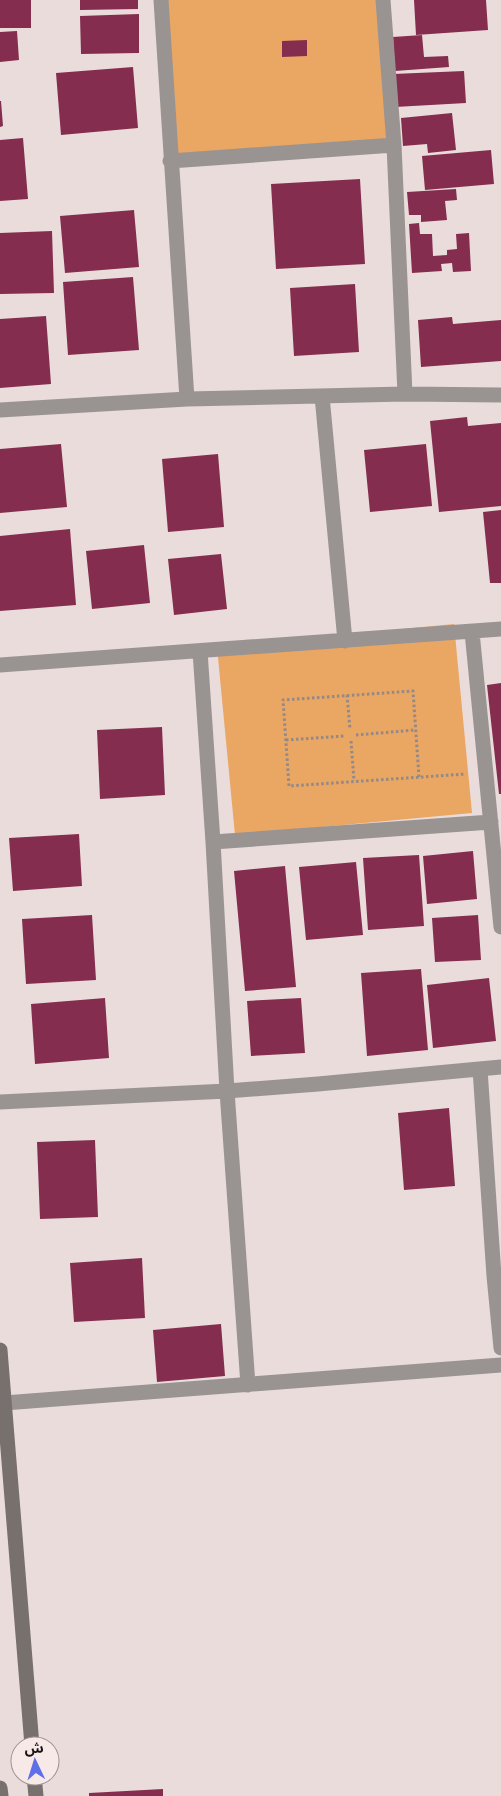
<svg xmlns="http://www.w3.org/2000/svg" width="501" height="1796" viewBox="0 0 501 1796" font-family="Quicksand,'Noto Sans Arabic',sans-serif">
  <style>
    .green { fill: #eaa663 }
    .building { fill: #842d4e }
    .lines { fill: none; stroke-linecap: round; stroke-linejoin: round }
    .path { stroke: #938988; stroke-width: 3; stroke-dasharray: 2.5 2.5; stroke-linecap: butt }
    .street { stroke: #999492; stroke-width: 15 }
    .secondary { stroke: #78706d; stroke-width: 15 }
  </style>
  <rect width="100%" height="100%" fill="#eadcdb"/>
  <!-- green -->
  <path class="green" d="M164,0h217l10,143 -216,13z
    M454,624l18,189 -237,22 -18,-188z"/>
  <!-- building -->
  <path class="building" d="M0,0h31v28h-31z
    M80,0h58v9l-58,1z
    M414,0h72l2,30 -72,5z
    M139,14v39l-58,1 -1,-38z
    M17,31l2,29 -19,2v-30z
    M422,35l2,22 24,-1 1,11 -54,4 -2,-34z
    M307,40v16l-25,1v-16z
    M133,67l5,61 -77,7 -5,-62z
    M464,71l2,32 -71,4 -2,-33z
    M0,101h1l2,25 -3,1z
    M452,113l4,37 -28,3 -1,-9 -24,2 -2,-28z
    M23,138l5,61 -28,2v-61z
    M491,150l3,34 -69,6 -3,-34z
    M360,179l5,85 -89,5 -5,-85z
    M456,189l1,11 -12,1 2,19 -26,2v-7h-12l-2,-23z
    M134,210l5,57 -74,6 -5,-57z
    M419,223l1,11h12l1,22 14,-1v-5l10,-1 -1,-15 13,-1 2,38 -18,1 -1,-9 -11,1 1,7 -30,2 -3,-49z
    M52,231l2,62 -54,1v-61z
    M133,277l6,73 -71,5 -5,-73z
    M355,284l4,68 -65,4 -4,-68z
    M46,316l5,68 -51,4v-69z
    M452,317l1,7 48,-4v41l-80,6 -3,-47z
    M467,417l1,9 33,-3v83l-62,6 -9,-91z
    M61,444l6,63 -67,6v-64z
    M426,444l6,62 -62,6 -6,-62z
    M218,454l6,73 -56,5 -6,-73z
    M501,510v73h-11l-7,-71z
    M70,529l6,76 -76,6v-75z
    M144,545l6,58 -58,6 -6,-58z
    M221,554l6,55 -53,6 -6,-56z
    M501,683v111h-2l-12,-109z
    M162,727l3,68 -65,4 -3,-69z
    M79,834l3,52 -69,5 -4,-53z
    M473,851l4,48 -50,5 -4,-48z
    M419,855l5,71 -56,4 -5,-72z
    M356,862l7,73 -57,5 -7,-73z
    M285,866l11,121 -51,4 -11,-120z
    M92,915l4,65 -70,4 -4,-65z
    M478,915l3,45 -46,2 -3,-44z
    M421,969l7,81 -61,6 -6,-83z
    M489,978l7,63 -63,7 -6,-63z
    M105,998l4,60 -74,6 -4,-60z
    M301,998l4,55 -54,3 -4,-55z
    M449,1108l6,78 -51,4 -6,-77z
    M95,1140l3,77 -58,2 -3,-77z
    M142,1258l3,60 -71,4 -4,-59z
    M221,1324l4,52 -68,6 -4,-52z
    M163,1789v7h-74v-3z"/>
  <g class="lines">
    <!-- path -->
    <path class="path" d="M347,695l3,34
      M356,735l59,-5
      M286,740l59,-4
      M351,741l3,40
      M419,777l-6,-86 -130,9 6,86 177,-12"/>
    <!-- street -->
    <path class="street" d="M161,0l26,399
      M383,0l11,145 11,249
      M170,161l224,-16
      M322,396l23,245
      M0,410l187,-11 218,-5 96,1
      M472,632l29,295
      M200,651l13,191 14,249 21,294
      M0,665l501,-36
      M213,842l278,-20
      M480,1069l14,207 7,72
      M0,1102l227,-11 91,-7 183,-17
      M4,1403l497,-38"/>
    <!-- secondary -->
    <path class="secondary" d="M0,1350l32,396
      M34,1776l2,20
      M0,1788l1,8"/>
  </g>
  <!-- north arrow -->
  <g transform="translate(35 1761) rotate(356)"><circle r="24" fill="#f7e9e8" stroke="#9d9392"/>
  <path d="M0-4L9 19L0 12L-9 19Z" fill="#5f6fe7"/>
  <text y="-8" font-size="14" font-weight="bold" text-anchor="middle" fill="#171212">ش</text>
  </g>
</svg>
